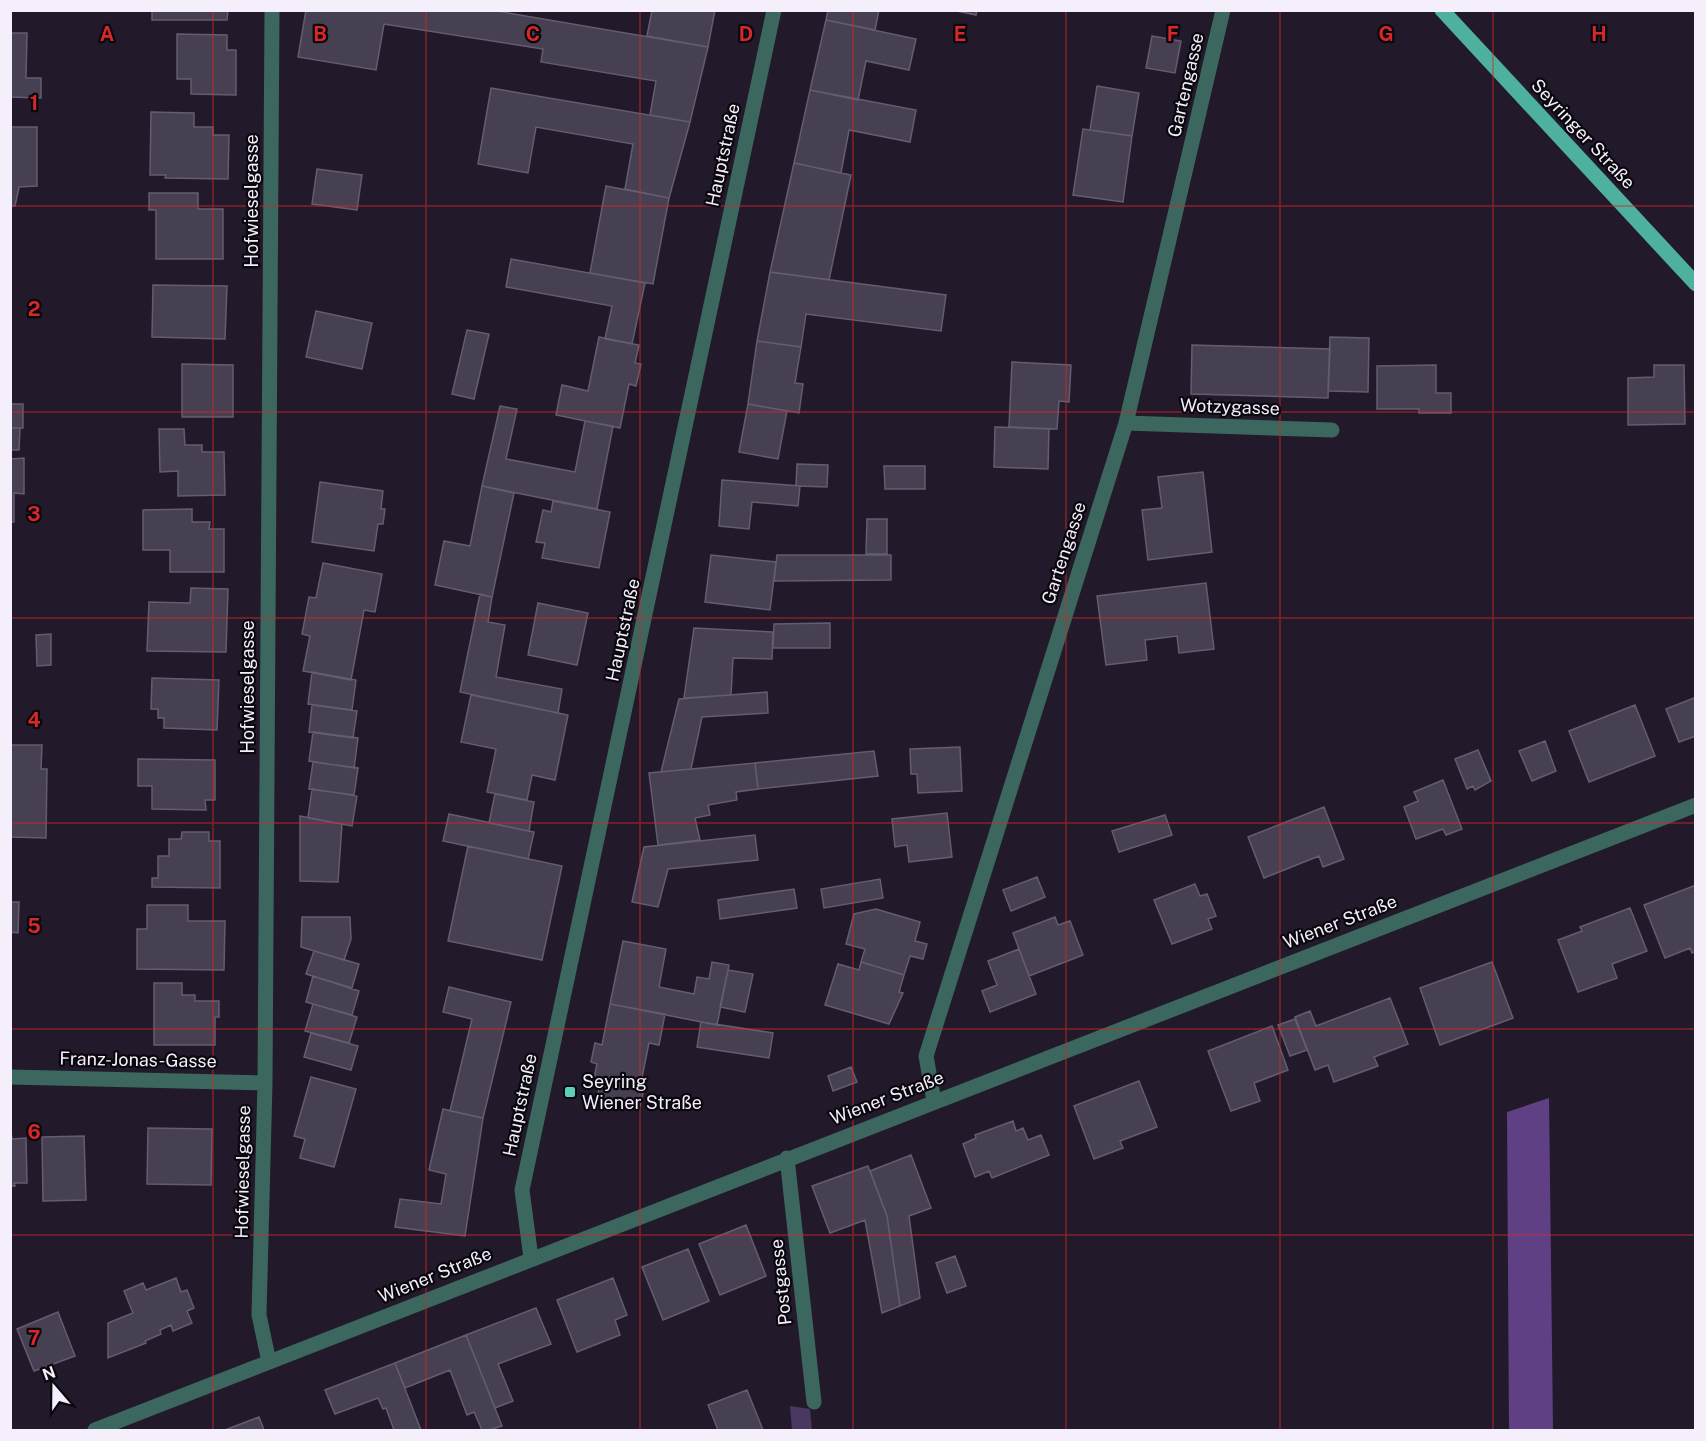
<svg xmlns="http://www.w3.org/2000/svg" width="1706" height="1441" viewBox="0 0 1706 1441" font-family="'Public Sans',sans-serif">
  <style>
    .green { fill: #4a3762 }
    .forest { fill: #604084 }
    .building { fill: #474052; stroke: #645c70; stroke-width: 1.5 }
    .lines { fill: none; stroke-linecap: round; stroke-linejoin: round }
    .minor { stroke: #3b675e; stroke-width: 15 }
    .major { stroke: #4eb09f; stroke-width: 15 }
    .grid { fill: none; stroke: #d62828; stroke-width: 1.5; stroke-opacity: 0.55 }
    .poi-dot { fill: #5ccebb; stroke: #0a070e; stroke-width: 2 }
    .labels { text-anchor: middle; stroke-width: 4.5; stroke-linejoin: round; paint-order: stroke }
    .street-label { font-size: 18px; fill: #f4effb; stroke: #0a070e }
    .poi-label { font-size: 18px; fill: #f4effb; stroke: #0a070e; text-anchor: start }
    .grid-label { font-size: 20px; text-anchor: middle; font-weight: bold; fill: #d62828; stroke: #0a070e; stroke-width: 4.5; stroke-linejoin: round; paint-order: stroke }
  </style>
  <rect width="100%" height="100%" fill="#221a2b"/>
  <!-- green -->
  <path class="green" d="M790,1406l20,3 2,21h-20z"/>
  <!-- forest -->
  <path class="forest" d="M1549,1098l4,332h-44l-2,-318z"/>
  <!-- building -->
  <path class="building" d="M152,10h76l-1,10h-75z
    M306,10h185l217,37 -18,75 -40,-7 6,-34 -115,-19 2,-13 -159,-25 -8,46 -78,-13z
    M652,10h63l-7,37 -61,-11z
    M828,10h51l-4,20 -49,-10z
    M952,10h25l-1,5z
    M826,20l90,19 -7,31 -43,-9 -8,39 -48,-10z
    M10,33h17l-1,45h15v20l-31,-1z
    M177,34l50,1v15h9v45l-45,-1v-15h-14z
    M1152,36l29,5 -6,32 -29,-5z
    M1097,86l42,7 -7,43 -42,-6z
    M491,88l199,34 -21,76 -44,-9 8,-45 -97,-17 -8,46 -50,-9z
    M810,90l106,20 -6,32 -61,-12 -8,43 -47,-10z
    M151,112l43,1v14h19v8h16l-1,44 -63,-1 1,-3h-16z
    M10,127h27v59l-18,1 -4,19h-5z
    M1083,129l49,7 -9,66 -50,-7z
    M794,163l57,12 -22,105 -59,-8z
    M317,169l45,6 -5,35 -45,-6z
    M606,186l63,12 -16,86 -63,-11z
    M149,193h49v16h25v50h-67v-49h-7z
    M511,259l134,24 -13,61 -27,-5 7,-33 -106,-19z
    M770,272l176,23 -5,36 -135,-17 -5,33 -44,-6z
    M153,285l74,1 -2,53 -73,-2z
    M316,311l56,12 -10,46 -56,-12z
    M467,330l22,4 -15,65 -22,-5z
    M599,337l40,8 -4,18 6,1 -5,22 -7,-2 -9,44 -64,-13 6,-30 26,6z
    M1330,337l39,1 -1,54 -40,-1z
    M757,341l44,6 -6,36 8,1 -4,29 -51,-9z
    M1192,345l138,4 -2,49 -137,-4z
    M1012,362l59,3 -2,37 -10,-1 -2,28 -48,-2z
    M182,364l51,1v52h-51z
    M1436,365v28h15v20h-32v-4h-42v-43z
    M1654,365h30l1,59 -57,1v-47l26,-1z
    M10,404h13v24h-13z
    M748,404l39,7 -9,48 -39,-7z
    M500,406l17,3 -11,50 69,13 10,-51 28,5 -16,83 -115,-23z
    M995,427l54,2 -1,40 -54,-2z
    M10,428h10l-1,22h-9z
    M159,429h25l1,16h17v7h22l1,43 -47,1v-25l-18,1z
    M24,458v36l-10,-1v29h-4v-63z
    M797,464l31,1 -1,22 -31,-1z
    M884,466h41v23h-40z
    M1203,472l9,80 -64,8 -6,-50 20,-2 -4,-31z
    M722,480l78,6 -2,20 -46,-4 -3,27 -30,-3z
    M320,482l63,9 -2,18h4l-2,15h-5l-4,27 -62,-9z
    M482,486l32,7 -22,104 -57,-12 9,-44 26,5z
    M553,501l57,11 -11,56 -57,-10 3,-15 -9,-1 7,-32 8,2z
    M192,509v13h18l-1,7h15v43h-54v-22h-27v-40z
    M867,519h20v35h-21z
    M711,555l65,7 -6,48 -65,-8z
    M777,555h114v25l-117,1z
    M323,563l59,11 -7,38 -11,-2 -13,70 -48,-9 7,-35 -8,-2 7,-37 7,1z
    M1206,583l8,66 -35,4 -2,-17 -32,4 2,20 -41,5 -9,-69z
    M191,588l37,1 -2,63 -79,-1 2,-49 41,1z
    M480,594l12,3 -4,25 17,3 -9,52 66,12 -4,24 -98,-21z
    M538,603l50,10 -11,52 -49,-10z
    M830,623v25h-57l1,-24z
    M694,628l79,4 -1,27 -39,-1 -2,37 -47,3z
    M51,634v31l-14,1 -1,-31z
    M312,672l44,8 -4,30 -44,-6z
    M152,678l67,2 -2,50 -53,-2v-10h-6v-9h-7z
    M767,692l1,21 -66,4 -11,52 -30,3 18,-73z
    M471,695l97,20 -13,65 -23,-5 -5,25 -40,-8 9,-43 -35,-7z
    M1696,697v39l-17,6 -13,-33z
    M312,705l45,6 -4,27 -44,-6z
    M1635,705l20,51 -66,26 -20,-51z
    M313,732l45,6 -4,30 -45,-7z
    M1545,741l11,30 -24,10 -13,-30z
    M10,745h32l-1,24h6l-1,69 -36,-1z
    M960,747l2,44 -44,2 -1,-19h-6l-1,-25z
    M1478,750l13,31 -16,9 -2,-4 -6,3 -12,-30z
    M874,751l4,25 -120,13 -3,-26z
    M138,759l77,1v40h-10l1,10 -54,-1v-23h-14z
    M313,762l45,6 -4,27 -45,-6z
    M755,763l3,26 -22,3 1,8 -29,5 2,10 -15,3 5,22 -42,5 -9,-72z
    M1443,780l19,49 -16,6 -3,-6 -27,10 -12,-32 14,-6 -4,-9z
    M312,789l45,7 -5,30 -44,-8z
    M495,794l39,8 -5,29 -40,-8z
    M1324,807l20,52 -21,8 -4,-11 -55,22 -16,-41z
    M947,813l5,44 -43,5 -2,-17 -12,2 -3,-28z
    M449,814l85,18 -6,27 -85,-18z
    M1165,815l7,20 -53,17 -7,-21z
    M300,816l42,8 -4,58 -38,-1z
    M182,832h27v9h11v47l-68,-1v-9h6v-22h11v-17h12z
    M755,835l3,25 -90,9 -10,38 -26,-5 12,-55z
    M468,846l94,20 -20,94 -94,-19z
    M1037,877l8,20 -34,14 -8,-21z
    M880,879l3,19 -59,10 -3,-19z
    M1195,884l5,12 7,-2 9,22 -8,3 4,10 -40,15 -18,-44z
    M1696,885v66l-4,2 -2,-5 -25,10 -21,-53z
    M794,889l3,19 -77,11 -2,-19z
    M10,902h9l-1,31 -8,-1z
    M147,905h41v16h37l-1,49 -87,-1v-40h10z
    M1630,908l17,43 -35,13 5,14 -39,14 -20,-52 24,-9 -2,-4z
    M876,909l44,13 -5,19 12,3 -4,15 -13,-3 -6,19 -43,-13 4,-13 -19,-5 8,-30z
    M302,917h48l1,22 -7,21 -43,-13z
    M1055,917l3,8 12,-4 13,34 -54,21 -16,-43z
    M623,941l43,8 -7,38 35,7 3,-17 12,2 3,-17 17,3 -12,60 -107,-21z
    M1019,949l17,45 -46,18 -8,-21 15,-6 -9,-24z
    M314,951l45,13 -7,24 -46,-14z
    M861,962l43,13 -5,17 4,1 -14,31 -64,-19 13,-41 21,6z
    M1492,962l21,56 -73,27 -20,-57z
    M728,970l25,4 -8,38 -25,-5z
    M313,976l46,15 -7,24 -46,-13z
    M154,983h28v12h13v6h24v16h-4v28h-61z
    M449,987l62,15 -28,116 -33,-7 22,-92 -29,-7z
    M1390,998l18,46 -34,13 4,9 -44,16 -6,-17 -13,5 -20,-53 15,-6 6,15z
    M313,1004l44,13 -8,26 -44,-12z
    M610,1004l55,10 -6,31 -10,-2 -10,49 4,1 -4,17 -43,-9 4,-16 -7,-2 4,-19 -6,-2 4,-19 7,2z
    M1295,1019l12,31 -17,6 -12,-31z
    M701,1022l72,11 -4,25 -72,-11z
    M1272,1026l16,44 -34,13 6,18 -29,10 -23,-60z
    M311,1033l47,13 -7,24 -47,-13z
    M851,1067l6,15 -24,9 -5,-15z
    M311,1077l45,12 -22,78 -34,-9 5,-19 -11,-3z
    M1139,1081l18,46 -37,14 3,7 -29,11 -20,-53z
    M443,1109l40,9 -18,118 -70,-9 5,-28 41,5 5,-30 -17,-4z
    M1013,1121l3,10 7,-3 5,12 13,-5 8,20 -57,23 -3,-7 -14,6 -12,-33 13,-6 -1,-3z
    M10,1125l2,14 14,-1 1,45h-13l1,3h-5z
    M148,1128l64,1 -1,56 -64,-1z
    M84,1136l2,64 -43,1 -1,-64z
    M911,1155l20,53 -22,8 11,82 -20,8 -13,-90 -17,-45z
    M868,1166l19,50 13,90 -18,7 -17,-93 -35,13 -18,-47z
    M746,1225l20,51 -46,19 -21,-51z
    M688,1249l21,52 -46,19 -21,-53z
    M955,1256l11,30 -19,7 -11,-30z
    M176,1278l5,14 6,-2 7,18 -7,3 5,12 -19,8 -2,-6 -11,5 1,4 -16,7 1,2 -38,15v-35l25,-10 -9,-22 19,-8 3,7z
    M613,1278l14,37 -12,5 5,15 -43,17 -20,-52z
    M536,1308l15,36 -53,20 15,37 -18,7 -29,-73z
    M58,1312l17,44 -41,15 -17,-42z
    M466,1335l36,91 -13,4h-7l-8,-18 -7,3 -17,-45 -45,18 -10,-25z
    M395,1363l26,67h-27l-8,-22 -3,1 -5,-11 -43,16 -10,-24z
    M747,1390l16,40h-45l-10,-25z
    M259,1417l5,13h-39z"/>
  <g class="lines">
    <!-- minor -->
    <path class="minor" d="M1126,423l206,7
      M10,1077l255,6
      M934,1101l-8,-45 200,-633 97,-413
      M787,1158l27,244
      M531,1258l-9,-68 252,-1180
      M269,1362l-10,-47 6,-232 7,-1073
      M95,1430l1601,-625"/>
    <!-- major -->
    <path class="major" d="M1442,10l254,274"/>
  </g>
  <!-- grid -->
  <path class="grid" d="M213,10v1420M426,10v1420M640,10v1420M853,10v1420M1066,10v1420M1280,10v1420M1493,10v1420M10,206h1686M10,412h1686M10,618h1686M10,823h1686M10,1029h1686M10,1235h1686"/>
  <!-- markers -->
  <rect class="poi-dot" x="564" y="1086" width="12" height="12" rx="3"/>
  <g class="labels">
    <!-- street labels -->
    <g class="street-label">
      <text transform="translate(1186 85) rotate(-77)" y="6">Gartengasse</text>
      <text transform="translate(1583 134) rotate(47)" y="6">Seyringer Straße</text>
      <text transform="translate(723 155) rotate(-78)" y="6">Hauptstraße</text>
      <text transform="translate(252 201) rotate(-90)" y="6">Hofwieselgasse</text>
      <text transform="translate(1230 407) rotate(2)" y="6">Wotzygasse</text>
      <text transform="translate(1064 553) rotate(-72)" y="6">Gartengasse</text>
      <text transform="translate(623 630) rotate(-78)" y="6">Hauptstraße</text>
      <text transform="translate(248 687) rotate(-90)" y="6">Hofwieselgasse</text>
      <text transform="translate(1340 922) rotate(-21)" y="6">Wiener Straße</text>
      <text transform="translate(138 1060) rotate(1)" y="6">Franz-Jonas-Gasse</text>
      <text transform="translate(887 1098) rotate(-21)" y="6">Wiener Straße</text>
      <text transform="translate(520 1105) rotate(-78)" y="6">Hauptstraße</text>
      <text transform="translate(243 1172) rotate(-89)" y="6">Hofwieselgasse</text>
      <text transform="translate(435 1275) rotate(-22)" y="6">Wiener Straße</text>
      <text transform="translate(781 1282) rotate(-96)" y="6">Postgasse</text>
    </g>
    <!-- poi labels -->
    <g class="poi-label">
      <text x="582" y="1088">Seyring<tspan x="582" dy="21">Wiener Straße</tspan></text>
    </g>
  </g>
  <g class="grid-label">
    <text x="107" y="41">A</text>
    <text x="320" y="41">B</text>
    <text x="533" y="41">C</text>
    <text x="746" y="41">D</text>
    <text x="960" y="41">E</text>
    <text x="1173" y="41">F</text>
    <text x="1386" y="41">G</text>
    <text x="1599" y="41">H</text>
    <text x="34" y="110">1</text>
    <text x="34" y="316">2</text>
    <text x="34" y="521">3</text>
    <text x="34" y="727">4</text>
    <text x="34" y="933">5</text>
    <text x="34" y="1139">6</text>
    <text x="34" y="1345">7</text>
  </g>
  <!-- border -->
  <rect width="1706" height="1441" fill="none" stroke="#f4effb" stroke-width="24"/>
  <!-- north arrow -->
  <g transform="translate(54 1387) rotate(340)" stroke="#0a070e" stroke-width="4.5" paint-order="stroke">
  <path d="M0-4.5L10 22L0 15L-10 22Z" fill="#f4effb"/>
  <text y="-9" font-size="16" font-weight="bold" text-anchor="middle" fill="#f4effb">N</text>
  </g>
</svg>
